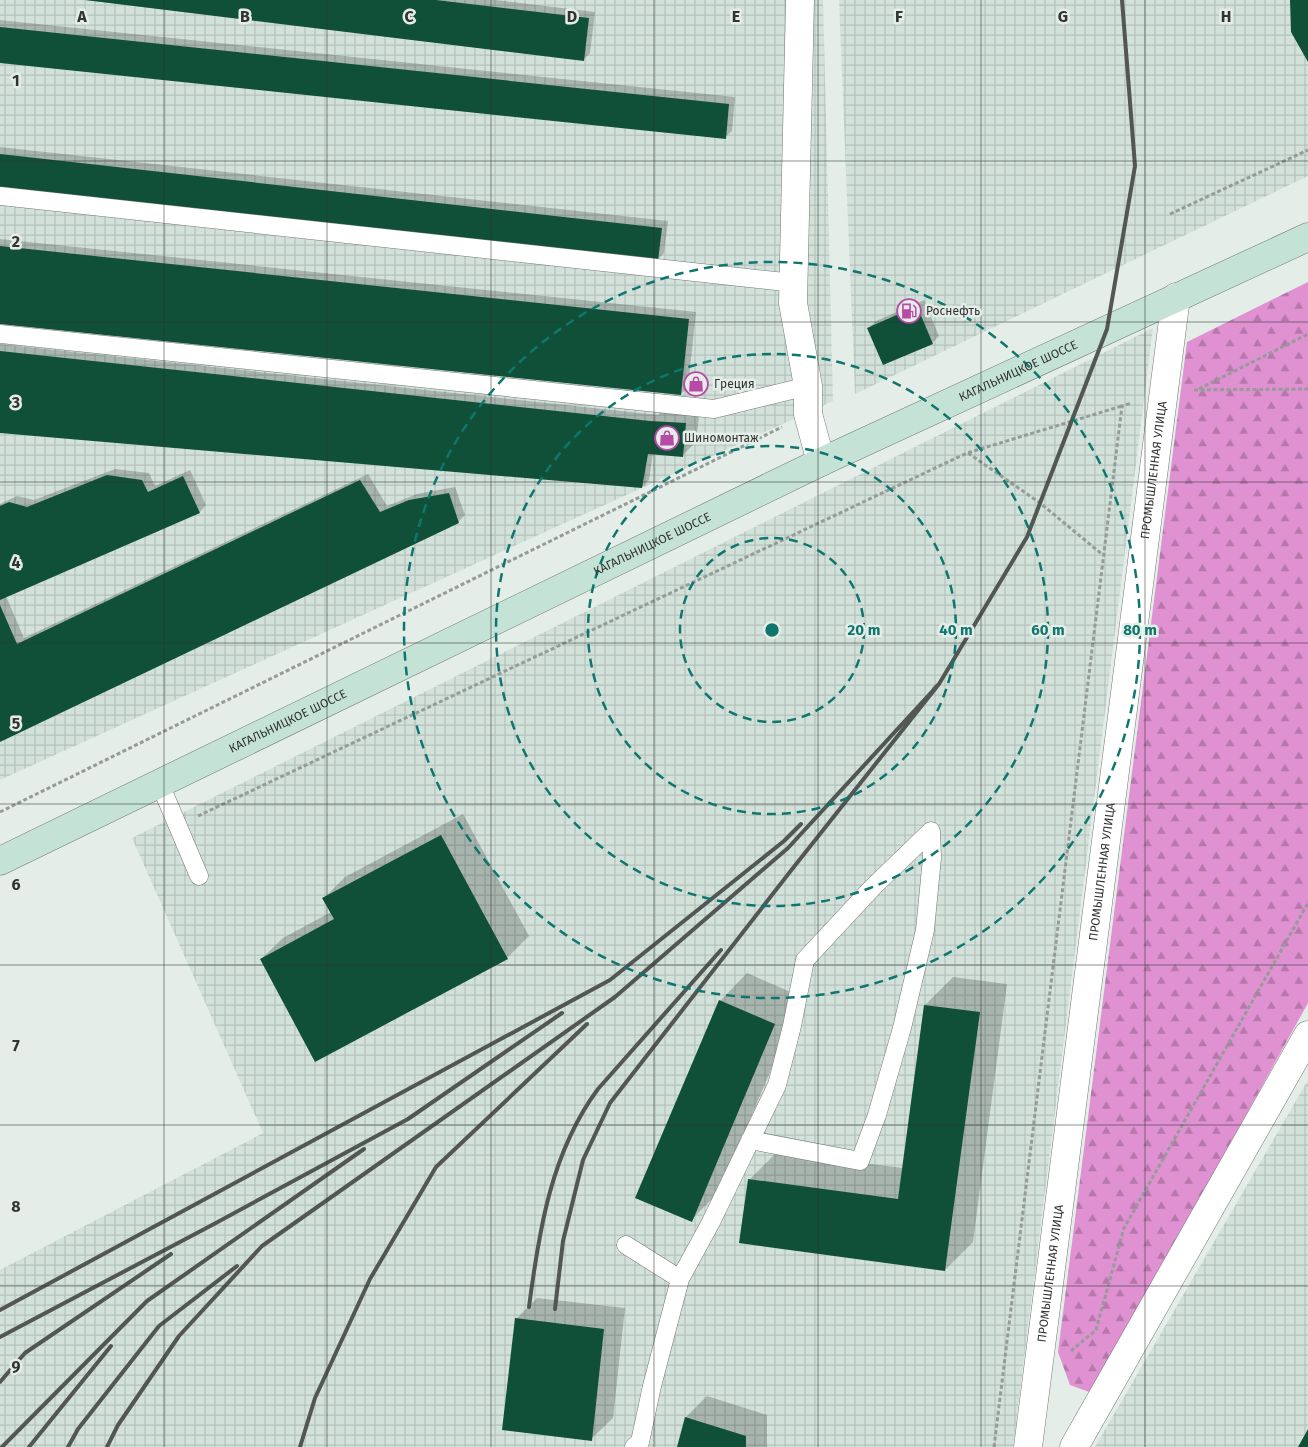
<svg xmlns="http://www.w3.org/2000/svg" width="1308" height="1447" viewBox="0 0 1308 1447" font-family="'Fira Sans',sans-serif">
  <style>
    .industrial { fill: url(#industrial-grid) }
    .forest { fill: url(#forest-firs) }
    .shadow { fill: #0003 }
    .building { fill: #105038 }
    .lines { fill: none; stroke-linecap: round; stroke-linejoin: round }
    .service-casing { stroke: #727975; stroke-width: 19 }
    .minor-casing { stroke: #727975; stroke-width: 29 }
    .secondary-casing { stroke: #727975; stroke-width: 29 }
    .path { stroke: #959b97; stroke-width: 3; stroke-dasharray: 4 2.5; stroke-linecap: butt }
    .service { stroke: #fff; stroke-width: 18 }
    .minor { stroke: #fff; stroke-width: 28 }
    .secondary { stroke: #c4e2d5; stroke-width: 28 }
    .rail { stroke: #525654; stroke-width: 4 }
    .grid { fill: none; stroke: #313432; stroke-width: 1; stroke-opacity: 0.55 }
    .ring { fill: none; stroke: #0f766e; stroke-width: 2.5; stroke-dasharray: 9 6 }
    .labels { text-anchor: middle; stroke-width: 5; stroke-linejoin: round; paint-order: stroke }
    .poi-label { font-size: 12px; fill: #313432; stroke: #e4ede8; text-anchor: start }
    .street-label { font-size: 12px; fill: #313432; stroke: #e4ede8 }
    .grid-label { font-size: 16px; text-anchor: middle; font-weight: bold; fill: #313432; stroke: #e4ede8; stroke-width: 5; stroke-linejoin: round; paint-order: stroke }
    .centre { fill: #0f766e; stroke: #e4ede8; stroke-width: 2.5 }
    .ring-label { font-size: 15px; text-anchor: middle; font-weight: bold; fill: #0f766e; stroke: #e4ede8; stroke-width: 5; stroke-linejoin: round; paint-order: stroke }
  </style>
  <defs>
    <pattern id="industrial-grid" width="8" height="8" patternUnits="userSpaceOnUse" patternTransform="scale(1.25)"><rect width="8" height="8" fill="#d2e2da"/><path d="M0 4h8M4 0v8" fill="none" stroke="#b5c2bc"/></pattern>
    <pattern id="forest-firs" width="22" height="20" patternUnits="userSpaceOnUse" patternTransform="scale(1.25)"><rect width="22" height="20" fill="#e091d2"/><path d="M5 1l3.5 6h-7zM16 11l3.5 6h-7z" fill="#b677ab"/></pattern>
  </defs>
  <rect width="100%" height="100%" fill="#e4ede8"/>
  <!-- industrial -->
  <path class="industrial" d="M0,0h823l10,401 -833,379z
    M839,0h469v176l-453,218z
    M1153,328l-140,1119h-1013v-177l263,-137 -131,-295z
    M1308,1080v367h-213z"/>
  <!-- forest -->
  <path class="forest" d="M1308,282v721l-216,390 -22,-8 -12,-33 129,-1010z"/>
  <!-- shadow -->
  <path class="shadow" d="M85,0h411l99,12 -5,41 -7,7z
    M0,20l735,77 -3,34 -7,6 -725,-76z
    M0,147l668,74 -4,32 -7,7 -657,-73z
    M0,239l696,73 -8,75 -7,7 -681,-72z
    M924,300l15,36 -7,7 -63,-15 7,-7z
    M0,344l658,71 8,-8 34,2 -4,33 -14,14 -29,-3 -4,27 -7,7 -642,-56z
    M115,469l34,4 6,13 35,-16 16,35 -6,7 -194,84 18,42 344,-164 19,32 30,-12 38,-7 10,28 -7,7 -458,218v-236l17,-8 17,4z
    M463,814l66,122 -22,22 -191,102 -55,-101 22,-21 48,-26 -7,-14 21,-21z
    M747,973l55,24 -83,195 -28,28 29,-219z
    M953,977l54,7 -34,258 -28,28 -195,-91 27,-27 126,16 22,-163z
    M537,1298l88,10 -12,110 -22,21 -75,-120z
    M707,1396l60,19v32h-89l8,-30z"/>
  <!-- building -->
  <path class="building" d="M85,0h351l153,18 -5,43z
    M1290,0h18v62l-17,-30z
    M0,27l729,77 -3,35 -726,-76z
    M0,154l662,74 -4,33 -658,-73z
    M0,246l689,73 -8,76 -681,-71z
    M917,306l16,38 -50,21 -16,-37z
    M0,351l650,70 36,2 -3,34 -35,-3 -6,34 -642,-55z
    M107,475l35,5 6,12 35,-16 17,37 -200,87v-94l9,-4 18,5z
    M360,480l20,32 29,-12 40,-7 10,30 -459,219v-137l17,39z
    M441,835l67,124 -193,103 -55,-103 74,-40 -12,-21z
    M719,1000l56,24 -83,198 -57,-24z
    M924,1005l56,7 -35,259 -206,-28 9,-64 150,20z
    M515,1318l89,11 -12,112 -90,-11z
    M685,1417l61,19v11h-69z
    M1308,1429v18h-10z"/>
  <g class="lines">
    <!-- service casing -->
    <g class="service-casing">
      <path id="service" d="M0,196l794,87
        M0,334l714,75 94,-23
        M160,784l39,92
        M626,1245l54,34 31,-57 66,-137 15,-59 13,-66 68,-73 58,-56 1,27 -7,72 -23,98 -25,87 -17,46 -110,-21
        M634,1447l6,-5 12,-56 28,-107"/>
    </g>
    <!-- minor casing -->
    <g class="minor-casing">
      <g id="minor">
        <path d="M800,0l-7,303 15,83v28l13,48"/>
        <path id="s1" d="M1028,1447l148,-1150"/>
        <path d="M1074,1447l234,-412"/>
      </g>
    </g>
    <!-- secondary casing -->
    <g class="secondary-casing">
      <g id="secondary">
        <path id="s2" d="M0,861l821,-399 487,-225"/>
      </g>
    </g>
    <!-- path -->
    <path class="path" d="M1170,214l138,-64
      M1199,389l109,-55
      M1194,390l114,-1
      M968,453l72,50 63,52
      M0,812l782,-385
      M198,816l769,-363 155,-47
      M1071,1351l25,-21 28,-102 184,-325
      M994,1447l128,-1041 10,-3"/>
    <!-- service -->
    <use href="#service" class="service"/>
    <!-- minor -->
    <use href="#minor" class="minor"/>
    <!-- secondary -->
    <use href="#secondary" class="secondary"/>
    <!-- rail -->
    <path class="rail" d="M934,689l5,-5 88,-147 80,-208 28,-163 -13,-166
      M529,1307c10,-76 22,-155 69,-218l123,-139
      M0,1310l610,-330 174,-139 17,-17
      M0,1337l214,-113 194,-105 154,-106
      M0,1382l25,-29 146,-99
      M2,1447l145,-146 217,-152
      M29,1447l82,-101
      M68,1447l10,-18 81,-103 78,-60
      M107,1447l11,-22 61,-89 83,-90 353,-249 173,-149 151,-164 -146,184 -183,235 -27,57 -20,81 -8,68
      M300,1447l15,-49 55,-119 66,-112 151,-143"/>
  </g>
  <!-- grid -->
  <path class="grid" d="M164,0v1447M327,0v1447M491,0v1447M654,0v1447M818,0v1447M981,0v1447M1145,0v1447M0,161h1308M0,322h1308M0,482h1308M0,643h1308M0,804h1308M0,965h1308M0,1125h1308M0,1286h1308"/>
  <!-- distance rings -->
  <g class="ring">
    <circle cx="772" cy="630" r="92"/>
    <circle cx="772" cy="630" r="184"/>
    <circle cx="772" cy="630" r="276"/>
    <circle cx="772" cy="630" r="368"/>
  </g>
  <!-- icons -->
  <defs>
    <g id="fuel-ring" transform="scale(1.25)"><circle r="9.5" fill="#e4ede8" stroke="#b749a7" stroke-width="1.5"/><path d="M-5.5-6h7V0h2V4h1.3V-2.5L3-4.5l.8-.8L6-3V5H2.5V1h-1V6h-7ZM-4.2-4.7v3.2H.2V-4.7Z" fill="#b749a7"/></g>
    <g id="shop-ring" transform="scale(1.25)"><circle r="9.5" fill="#e4ede8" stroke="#b749a7" stroke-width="1.5"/><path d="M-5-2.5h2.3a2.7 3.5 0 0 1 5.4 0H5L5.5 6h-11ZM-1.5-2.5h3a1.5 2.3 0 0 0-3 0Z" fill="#b749a7"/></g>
  </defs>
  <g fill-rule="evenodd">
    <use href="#fuel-ring" x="909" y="311"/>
    <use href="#shop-ring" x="696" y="384"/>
    <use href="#shop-ring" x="667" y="438"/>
  </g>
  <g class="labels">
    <!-- poi labels -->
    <g class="poi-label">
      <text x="926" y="315">Роснефть</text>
      <text x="714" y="388">Греция</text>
      <text x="684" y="442">Шиномонтаж</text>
    </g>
    <!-- street labels -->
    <g class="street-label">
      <text dy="4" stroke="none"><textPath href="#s2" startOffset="1130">КАГАЛЬНИЦКОЕ ШОССЕ</textPath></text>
      <text dy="4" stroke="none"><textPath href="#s1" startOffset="985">ПРОМЫШЛЕННАЯ УЛИЦА</textPath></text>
      <text dy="4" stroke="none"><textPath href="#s2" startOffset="725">КАГАЛЬНИЦКОЕ ШОССЕ</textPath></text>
      <text dy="4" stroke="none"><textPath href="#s2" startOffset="320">КАГАЛЬНИЦКОЕ ШОССЕ</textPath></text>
      <text dy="4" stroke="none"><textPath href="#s1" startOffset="580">ПРОМЫШЛЕННАЯ УЛИЦА</textPath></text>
      <text dy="4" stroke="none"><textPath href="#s1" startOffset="175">ПРОМЫШЛЕННАЯ УЛИЦА</textPath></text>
    </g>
  </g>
  <g class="grid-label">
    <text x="82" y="22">A</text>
    <text x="245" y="22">B</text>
    <text x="409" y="22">C</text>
    <text x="572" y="22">D</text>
    <text x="736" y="22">E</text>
    <text x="899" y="22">F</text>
    <text x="1063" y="22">G</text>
    <text x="1226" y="22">H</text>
    <text x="16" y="86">1</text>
    <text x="16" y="247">2</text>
    <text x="16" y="408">3</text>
    <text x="16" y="568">4</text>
    <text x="16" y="729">5</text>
    <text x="16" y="890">6</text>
    <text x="16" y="1051">7</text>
    <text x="16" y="1212">8</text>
    <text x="16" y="1372">9</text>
  </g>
  <circle cx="772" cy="630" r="8" class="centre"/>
  <g class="ring-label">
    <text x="864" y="635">20 m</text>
    <text x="956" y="635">40 m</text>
    <text x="1048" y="635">60 m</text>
    <text x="1140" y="635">80 m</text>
  </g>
</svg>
